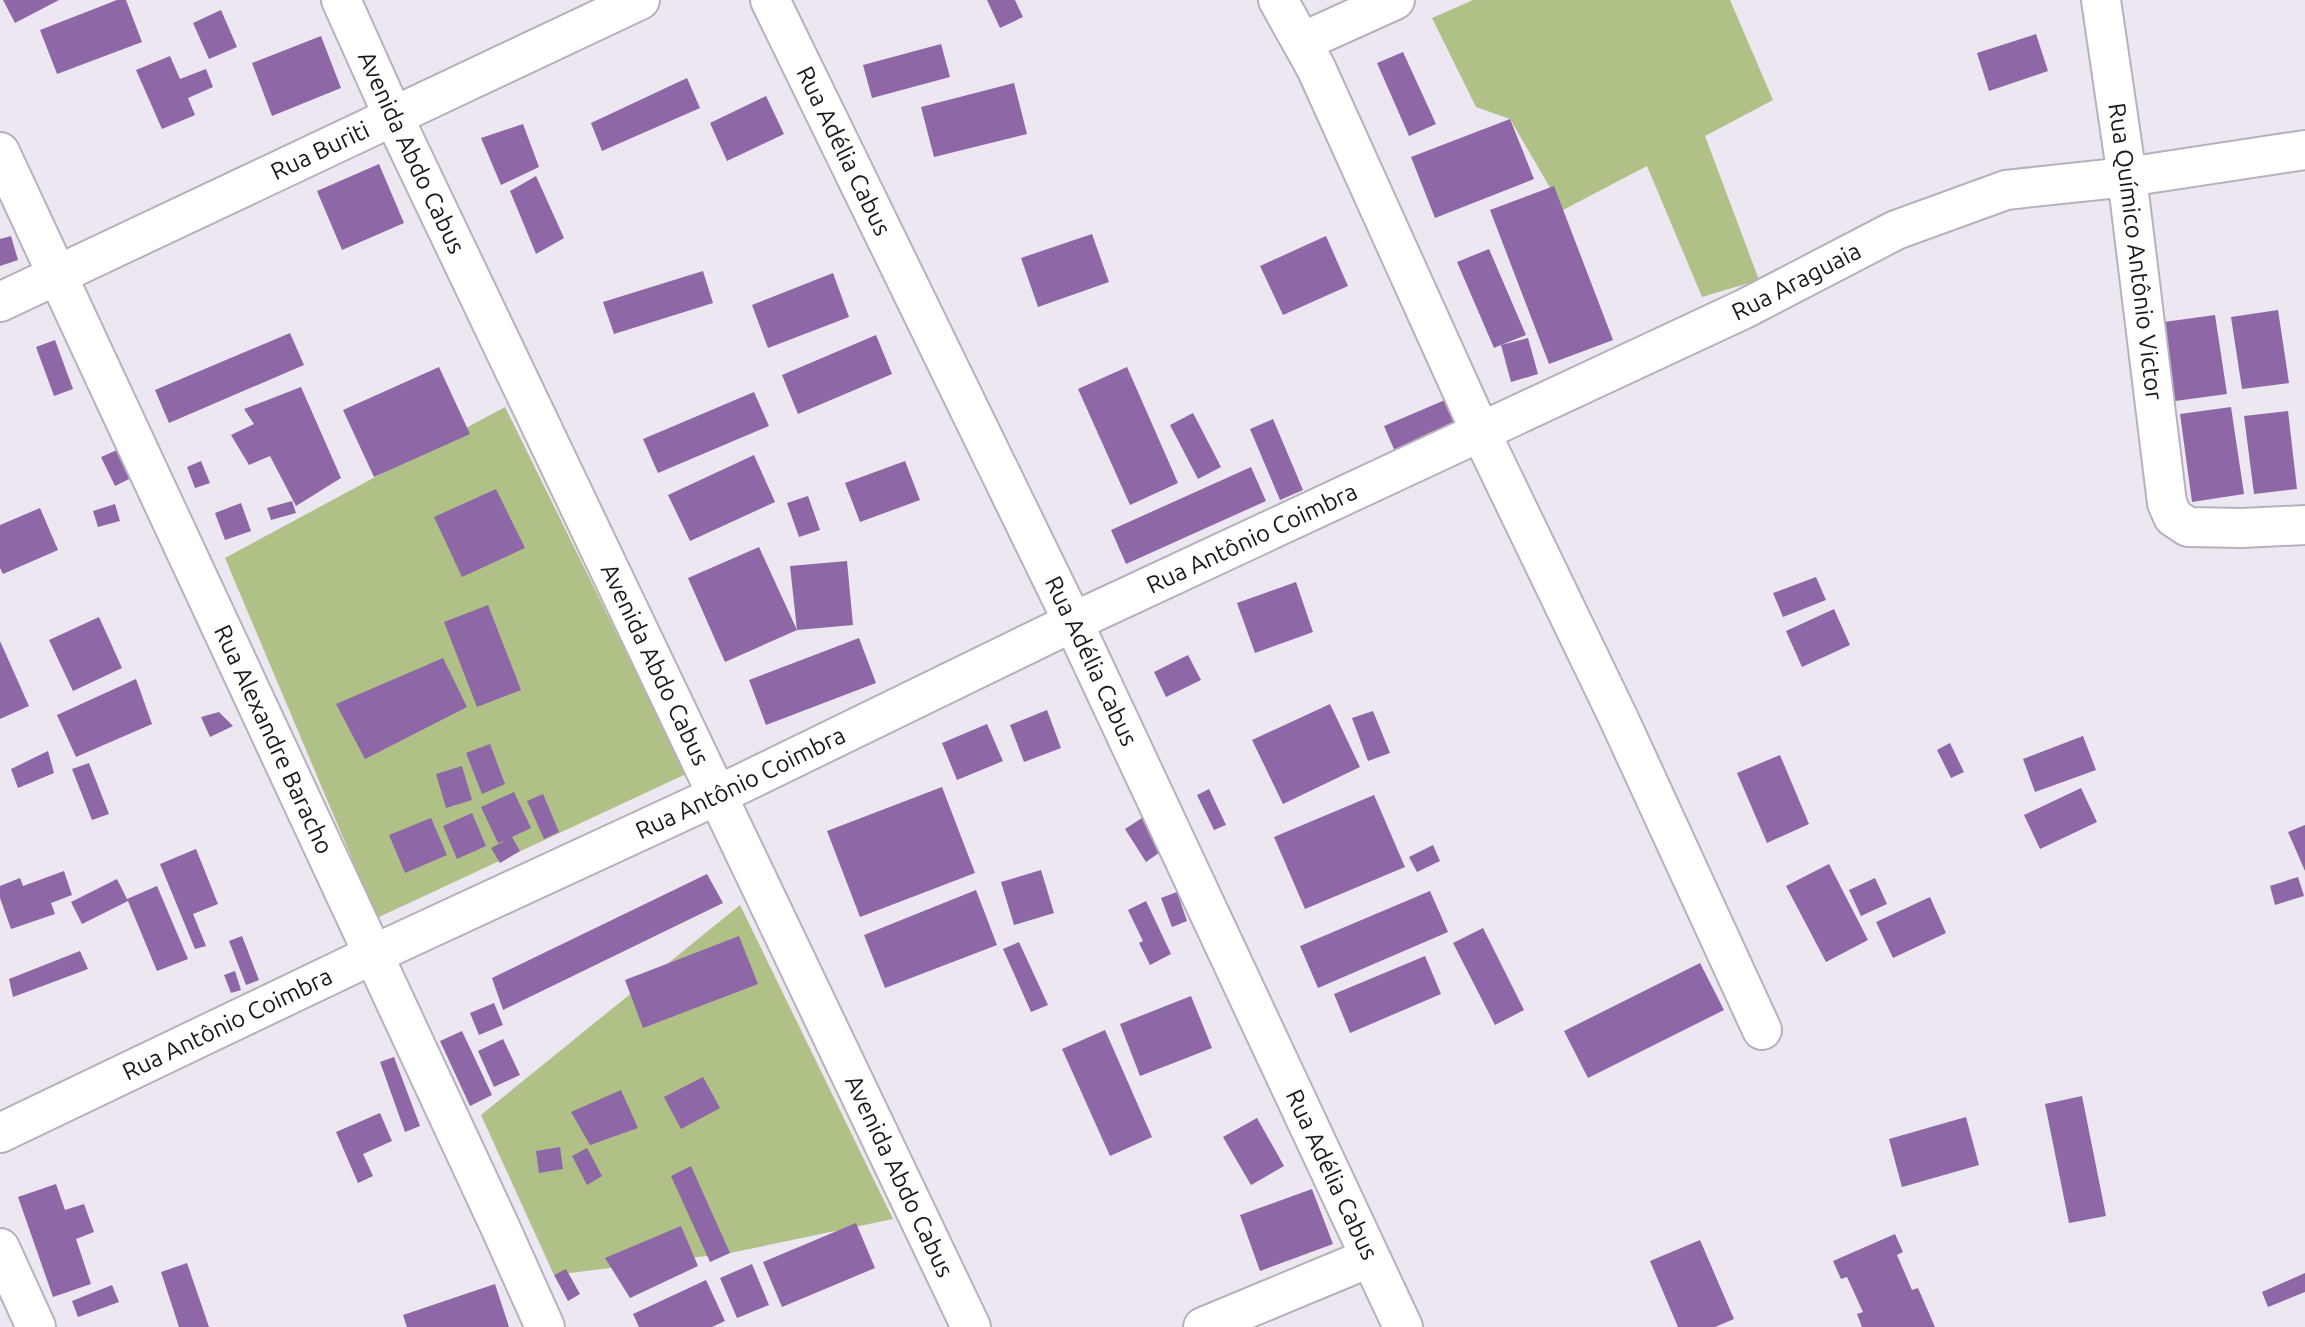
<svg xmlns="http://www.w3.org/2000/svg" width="2305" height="1327" viewBox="0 0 2305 1327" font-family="Ubuntu,sans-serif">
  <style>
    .green { fill: #b0c187 }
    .building { fill: #8d67a6 }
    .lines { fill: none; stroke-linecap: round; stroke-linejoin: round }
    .minor-casing { stroke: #b7b1bc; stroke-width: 42 }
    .secondary-casing { stroke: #b7b1bc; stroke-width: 42 }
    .minor { stroke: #fff; stroke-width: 38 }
    .secondary { stroke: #fff; stroke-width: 38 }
    .labels { text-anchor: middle; stroke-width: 7; stroke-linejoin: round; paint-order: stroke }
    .street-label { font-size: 24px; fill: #19171a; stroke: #ede7f2 }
  </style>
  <rect width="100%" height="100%" fill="#ede7f2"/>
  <!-- green -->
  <path class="green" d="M1473,0h257l43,100 -68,36 54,144 -57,17 -55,-131 -84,44 -53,-91 -34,-12 -44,-89z
    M505,407l181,367 -309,144 -152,-360z
    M740,905l153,314 -163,34 -176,22 -73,-160z"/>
  <!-- building -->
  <path class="building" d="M3,0h56l-44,23z
    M117,0h9l16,42 -85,32 -17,-44z
    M987,0h28l8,17 -23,11z
    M221,10l16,37 -28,12 -16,-36z
    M2036,34l12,37 -59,20 -12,-38z
    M321,36l20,52 -69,28 -20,-53z
    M941,44l9,33 -78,21 -9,-33z
    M1403,52l33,72 -27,12 -32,-73z
    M170,56l10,23 26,-10 7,18 -25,11 7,17 -33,14 -26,-59z
    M687,78l13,30 -98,43 -11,-28z
    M1014,83l13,51 -93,23 -13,-50z
    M766,96l18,38 -57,27 -17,-38z
    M1510,119l24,60 -99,39 -24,-61z
    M523,124l16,43 -38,18 -20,-47z
    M379,164l25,59 -62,27 -25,-59z
    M536,176l28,62 -28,16 -26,-63z
    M1554,186l59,154 -64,24 -59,-154z
    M1092,234l17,48 -71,25 -17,-49z
    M11,236l7,24 -18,6v-27z
    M1326,236l22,50 -65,29 -23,-49z
    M1489,249l37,86 -25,10 27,-7 10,36 -27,8 -10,-37 -7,3 -37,-86z
    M703,271l10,32 -99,31 -11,-32z
    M833,273l16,44 -81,31 -16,-43z
    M2278,310l11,73 -47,6 -11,-72z
    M2215,315l12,79 -52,7 -11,-79z
    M290,333l14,32 -135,58 -14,-33z
    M876,335l16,39 -94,40 -16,-39z
    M55,340l18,49 -19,7 -18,-49z
    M439,367l31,67 -96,43 -31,-67z
    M1127,367l51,116 -48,22 -52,-116z
    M301,387l40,91 -45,28 -26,-50 -21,9 -18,-30 23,-11 -10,-15z
    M754,392l15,34 -111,47 -15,-34z
    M1445,400l12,28 -61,26 -12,-28z
    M2231,407l13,87 -52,8 -12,-88z
    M2288,411l9,78 -43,5 -10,-78z
    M1193,413l28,54 -23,12 -28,-54z
    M1273,419l30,71 -23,10 -30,-71z
    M117,450l14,28 -16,8 -14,-29z
    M754,455l21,47 -85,39 -22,-46z
    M201,461l9,22 -15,5 -8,-21z
    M905,461l15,39 -60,22 -15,-39z
    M1251,467l15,34 -140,63 -15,-34z
    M496,489l29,59 -63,29 -28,-60z
    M808,496l12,34 -21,7 -12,-34z
    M292,501l4,12 -25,7 -4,-12z
    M241,503l10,28 -26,9 -10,-27z
    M115,504l5,17 -22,6 -5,-16z
    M40,508l18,42 -55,24 -3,-6v-43z
    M759,547l38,83 -72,32 -37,-84z
    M847,561l6,64 -56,5 -7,-64z
    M1816,577l10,23 -43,17 -10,-24z
    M1296,582l17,50 -58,21 -18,-50z
    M488,605l33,85 -44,17 -33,-85z
    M1834,609l16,36 -48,22 -16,-36z
    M99,617l23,51 -49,23 -24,-51z
    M859,638l17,45 -110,42 -17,-45z
    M0,641l29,65 -29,13z
    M1188,655l13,25 -35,17 -12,-25z
    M443,658l24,49 -102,52 -29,-55z
    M136,679l16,45 -76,33 -19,-42z
    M1330,704l30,63 -77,37 -31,-64z
    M1047,710l14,38 -37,14 -14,-37z
    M1373,711l17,42 -22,8 -16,-43z
    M219,712l14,14 -23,11 -9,-20z
    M987,724l16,37 -46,19 -15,-37z
    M2083,736l13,34 -61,22 -12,-33z
    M1950,743l14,29 -13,6 -14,-28z
    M490,744l15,40 -23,10 -16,-41z
    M48,751l6,22 -36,15 -7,-19z
    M1780,755l29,69 -42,19 -30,-70z
    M89,763l20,51 -17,6 -20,-51z
    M462,766l10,34 -26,8 -10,-34z
    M942,787l33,86 -115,44 -33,-86z
    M2081,788l16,34 -57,27 -16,-34z
    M1209,789l17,36 -12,5 -17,-35z
    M514,792l17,36 -19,9 8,14 -20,12 -9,-15 15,-8 -8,3 -17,-36z
    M543,794l16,38 -15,7 -17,-38z
    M1374,795l31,72 -100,42 -31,-72z
    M472,813l14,33 -29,13 -14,-33z
    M431,818l16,37 -42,18 -16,-38z
    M1142,818l21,32 -17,12 -21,-33z
    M2305,825v46l-17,-39z
    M1433,845l7,16 -23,11 -8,-15z
    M196,849l22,55 -25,10 13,32 -11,3 -35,-85z
    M1829,864l39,76 -42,22 -40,-76z
    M1041,870l13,43 -40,12 -13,-43z
    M64,871l8,24 -21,8 4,11 -44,15 -11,-31v-12l20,-8 3,8z
    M707,874l16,29 -220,107 -11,-32z
    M2298,877l6,19 -29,9 -5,-19z
    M1875,878l12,26 -26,12 -12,-26z
    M117,879l10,20 30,-13 31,73 -31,12 -29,-70 -46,23 -11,-22z
    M976,890l21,55 -112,43 -21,-53z
    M1430,891l18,41 -130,56 -18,-42z
    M1177,892l10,29 -15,6 -11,-29z
    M1930,897l16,36 -53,25 -17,-36z
    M1146,901l25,53 -21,11 -11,-22 4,-2 -15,-31z
    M1483,928l41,82 -29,15 -42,-82z
    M242,936l17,44 -13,5 -17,-44z
    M739,936l19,48 -115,44 -18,-48z
    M1019,942l29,63 -17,7 -28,-63z
    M80,951l8,18 -75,28 -4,-18z
    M1425,956l16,38 -91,39 -16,-39z
    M1700,963l24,47 -136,68 -24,-47z
    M235,971l6,19 -10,3 -7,-18z
    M1191,996l21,52 -72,28 -20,-52z
    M494,1003l9,22 -24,10 -9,-22z
    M1105,1030l47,107 -42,19 -48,-107z
    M462,1031l30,64 -22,11 -30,-65z
    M503,1039l17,36 -26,12 -16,-36z
    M394,1057l26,69 -15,6 -25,-70z
    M703,1077l17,31 -39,21 -17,-32z
    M621,1090l17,38 -48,17 -19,-33z
    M2082,1096l24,120 -37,7 -24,-119z
    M380,1113l12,28 -29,13 10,22 -15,7 -22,-51z
    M1966,1117l13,48 -77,22 -13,-48z
    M1257,1118l27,48 -33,19 -28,-48z
    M560,1147l3,22 -24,4 -3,-22z
    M587,1148l15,28 -15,9 -15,-29z
    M691,1166l39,87 -20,9 -39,-86z
    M56,1184l9,26 19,-6 10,28 -18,7 15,45 -38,13 -35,-100z
    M1312,1189l21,55 -73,27 -20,-56z
    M856,1223l19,45 -93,39 -19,-45z
    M681,1226l17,40 -68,32 -25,-40z
    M1895,1234l8,18 -6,3 15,35 6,-2 17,39h-73l-5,-13 6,-2 -16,-35 -6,2 -8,-18z
    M1700,1240l34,79 -19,8h-37l-28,-66z
    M187,1263l10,29 12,35h-30l-18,-55z
    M752,1264l17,41 -32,13 -17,-40z
    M566,1269l14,25 -12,7 -14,-26z
    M2305,1273v19l-37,15 -6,-15z
    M706,1280l19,41 -13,6h-73l-6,-13z
    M495,1284l14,43h-102l-4,-12z
    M112,1285l7,17 -41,15 -6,-16z"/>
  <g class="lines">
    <!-- minor casing -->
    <g class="minor-casing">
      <g id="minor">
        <path id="s1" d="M770,0l303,622 330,705"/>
        <path d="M1278,0l38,68 165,365 137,284 144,313"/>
        <path id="s2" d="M2101,0l26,177 40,326 6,14 15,10 54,1 63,-3"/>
        <path d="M1302,42l93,-42"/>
        <path id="s3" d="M0,152l501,1077 44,98"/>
        <path id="s4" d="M0,302l640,-302"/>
        <path id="s5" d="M0,1133l372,-178 346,-160 355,-173 671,-313 152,-79 110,-40 121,-13 178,-27"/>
        <path d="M0,1248l36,79"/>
        <path d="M1203,1327l166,-69"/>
      </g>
    </g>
    <!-- secondary casing -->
    <g class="secondary-casing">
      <g id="secondary">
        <path id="s6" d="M341,0l53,118 577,1209"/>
      </g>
    </g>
    <!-- minor -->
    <use href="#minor" class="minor"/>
    <!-- secondary -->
    <use href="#secondary" class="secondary"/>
  </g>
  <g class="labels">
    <!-- street labels -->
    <g class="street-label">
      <text dy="8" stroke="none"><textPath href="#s1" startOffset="168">Rua Adélia Cabus</textPath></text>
      <text dy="8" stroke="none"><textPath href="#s4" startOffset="354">Rua Buriti</textPath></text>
      <text dy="8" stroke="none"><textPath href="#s6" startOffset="168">Avenida Abdo Cabus</textPath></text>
      <text dy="8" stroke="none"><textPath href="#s2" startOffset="254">Rua Químico Antônio Victor</textPath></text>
      <text dy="8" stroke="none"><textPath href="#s5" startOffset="1988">Rua Araguaia</textPath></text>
      <text dy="8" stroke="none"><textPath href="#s5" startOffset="1386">Rua Antônio Coimbra</textPath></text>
      <text dy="8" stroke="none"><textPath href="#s1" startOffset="735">Rua Adélia Cabus</textPath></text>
      <text dy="8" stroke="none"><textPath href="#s6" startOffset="735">Avenida Abdo Cabus</textPath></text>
      <text dy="8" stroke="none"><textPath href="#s3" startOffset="648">Rua Alexandre Baracho</textPath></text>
      <text dy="8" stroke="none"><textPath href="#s5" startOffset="819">Rua Antônio Coimbra</textPath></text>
      <text dy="8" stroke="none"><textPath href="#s5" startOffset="252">Rua Antônio Coimbra</textPath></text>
      <text dy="8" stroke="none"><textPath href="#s1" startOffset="1302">Rua Adélia Cabus</textPath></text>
      <text dy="8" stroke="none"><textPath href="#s6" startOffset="1302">Avenida Abdo Cabus</textPath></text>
    </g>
  </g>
</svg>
